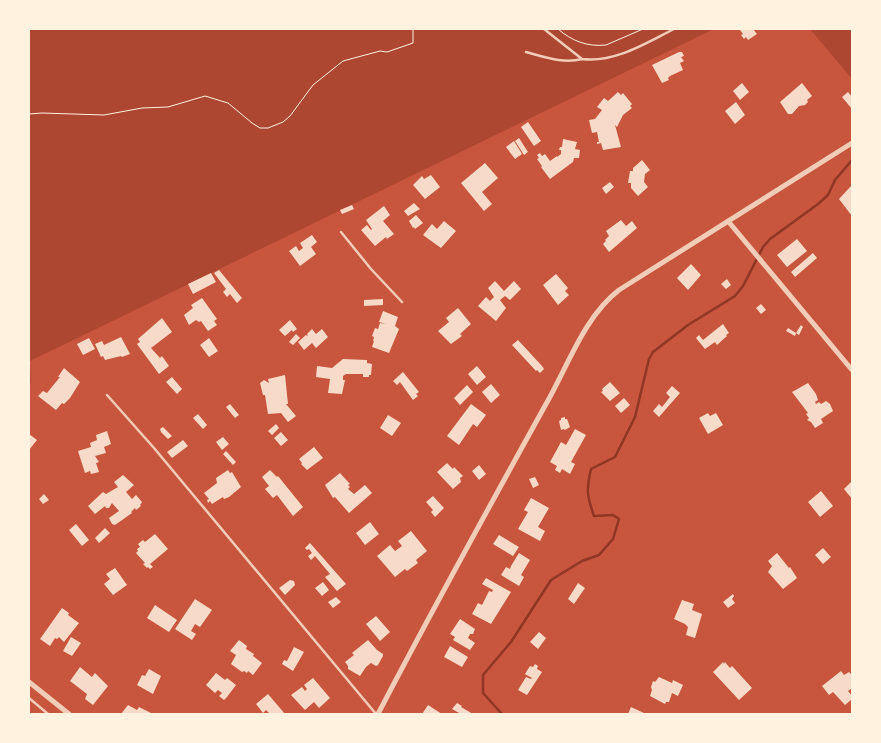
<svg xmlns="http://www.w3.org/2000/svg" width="881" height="743" viewBox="0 0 881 743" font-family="'IBM Plex Serif',serif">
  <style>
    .green { fill: #ae4732 }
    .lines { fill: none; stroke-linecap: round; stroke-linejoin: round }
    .stream { stroke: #8f3625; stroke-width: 2.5 }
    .building { fill: #f7dbc8 }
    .path { stroke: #fff3e0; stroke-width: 1 }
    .service { stroke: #f1ccb7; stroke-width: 2.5 }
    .minor { stroke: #f1ccb7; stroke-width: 5 }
  </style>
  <rect width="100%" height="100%" fill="#c8553d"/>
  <!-- green -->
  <path class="green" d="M29,29h685l-684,332 1,21 -2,5z
    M810,29h42v50z"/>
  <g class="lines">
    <!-- stream -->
    <path class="stream" d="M502,714l-19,-21v-18l28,-33 40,-62 31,-19 17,-6 14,-16 6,-20 -6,-4 -19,1c-7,-20 -8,-26 -3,-47l24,-12 20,-40 14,-58 4,-7 35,-27 47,-29 8,-10 20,-39 7,-8 48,-35 10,-9 7,-15 17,-20"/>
  </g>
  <!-- building -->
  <path class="building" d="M742,29h11l4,5 -9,6 -2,-3 -2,2 -3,-4 2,-1 -3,-4z
    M679,52h3l2,4 -3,1 3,4 -4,2 3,7 -13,6 -2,2 1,2 -7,3 -10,-18z
    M742,83l7,9 -9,8 -7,-9z
    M802,83l10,13 -5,4 1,2 -3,3 -6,1 -7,8h-4l-8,-12z
    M618,92l3,3 2,-2 9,11 -2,2 2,2 -9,7 -6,12 -2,-2 6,22 -18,3 -2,-7 -4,1v-2h2l-2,-10 -5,1 -3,-13 6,-1 7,-9 -5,-3 7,-9 4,3z
    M848,92l4,5v12l-10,-12z
    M736,102l9,13 -10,9 -10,-13z
    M528,122l13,19 -7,5 -13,-19z
    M519,138l9,14 -4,3 -9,-14z
    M563,139l14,3 -2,7 5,1 -1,8h-5l-1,4 -23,17 -9,-12 1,-1 -5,-7 2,-1 -2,-3 3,-2 2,3 3,-2 5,7 7,-5v1l4,-3v-4h-2l1,-3h2z
    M514,141l8,13 -7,5 -9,-12z
    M642,160l8,10 -5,4 -1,8 4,5 -10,9 -7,-8v-5h-3l2,-12h3v-3z
    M485,163l13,15 -16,14 10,12 -8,7 -23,-28z
    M431,175l9,12 -15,12 -12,-14 9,-9 2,3z
    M610,182l4,5 -8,7 -4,-6z
    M852,185v31l-13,-17z
    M414,203l6,6 -12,7 -4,-5z
    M352,205l2,4 -12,5 -2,-4z
    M384,206l6,9 -7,6 11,13 -7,5 -1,-2 -11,9 -14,-16 6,-5 4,5 1,-1 -6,-9z
    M416,215l7,8 -8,6 -1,-2 -1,1 -4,-7z
    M621,220l5,6 6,-5 5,7 -28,24 -6,-8 3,-3 -1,-1 4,-4 -3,-5z
    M444,221l12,10 -15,17 -18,-13 9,-11 5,5z
    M312,235l5,7 -6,5 5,7 -16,12 -11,-15 7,-5 3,5 4,-3 -3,-5z
    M797,239l10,12 -20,16 -10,-12z
    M813,253l4,5 -22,19 -4,-5z
    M691,264l10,11 -13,15 -11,-12z
    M219,270l23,28 -5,5 -7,-9 -3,3 -4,-5 3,-3 -12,-16z
    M211,273l5,9 -23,12 -5,-10z
    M556,274l12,14 -3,3 4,4 -11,10 -15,-20z
    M727,279l4,6 -5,4 -5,-5z
    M495,281l9,10 10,-10 7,8 -11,11 -5,-4 -5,4 6,8 -10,13 -18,-15 8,-9 4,4 4,-4 -6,-9z
    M202,298l15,21 -3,2 3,4 -9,6 -7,-10 -2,1 -3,-2 -7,5 -5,-10 9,-7 -2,-3z
    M383,299v6l-19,1v-6z
    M761,304l5,6 -5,4 -5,-6z
    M458,308l13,16 -11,10 2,2 -11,8 -13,-13 11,-9 -3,-4z
    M383,311l15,6 -3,9 4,3 -10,24 -17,-6 2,-6h-1l1,-4 -2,-1 3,-8 3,1 2,-6 6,1 -7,-2z
    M162,318l10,14 -21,16 9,10 2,-2 7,10 -10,8 -22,-30 3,-2 -2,-3z
    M290,320l7,9 -4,3 -1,-2 -7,6 -6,-6z
    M723,324l6,9 -3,2 1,1 -10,9 -2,-3 -10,7 -9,-11 3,-3 4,5z
    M801,325l2,2 -4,8 -3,-2 -1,3 -9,-5 2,-3 8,5z
    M312,329l4,5 6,-5 6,8 -12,11 -4,-5 -8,7 -6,-8 8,-7 2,1 -1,-2z
    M296,334l4,4 -7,7 -4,-3z
    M121,337l9,17 -8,3 -1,-1 -16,4 -2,-4 -2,1 -6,-13 7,-3 2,4z
    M89,338l6,11 -12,6 -6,-11z
    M209,338l9,13 -9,6 -9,-12z
    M518,340l24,26 2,3 -4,4 -3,-3 -1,1 -24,-26z
    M343,359l24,1v3l5,1 -1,11h-2v2h-6v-3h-17l-3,2v4h2l-3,14 -14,-1 2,-14 -14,-2 1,-11 15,2z
    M477,366l9,11 -9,8 -9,-11z
    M64,368l16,14 -10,16 -6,6 -2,-1 -6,7 -18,-14 5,-5 4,2 13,-16h-2z
    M403,372l16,20 -3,2 2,2 -5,4 -13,-18 -3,3 -4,-4z
    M285,375l3,29h-2l10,12 -8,6 -7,-9 -13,1 -3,-19h-2l-3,-12 4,-3 5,3 -1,-4z
    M172,377l10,12 -5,5 -11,-12z
    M610,382l10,11 -10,8 -9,-9 2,-1 -1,-2z
    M808,383l8,11 2,6 -3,2 1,2 3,-2 2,2 5,-3 4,3 3,7 -12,8 2,4 -8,5 -4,-6 -4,-2 2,-2 -3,-4 2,-1 -16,-21z
    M491,384l9,11 -9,8 -9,-11z
    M467,385l6,7 -13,13 -6,-7z
    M672,386l8,7 -21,24 -6,-6 6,-7 3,3 8,-10 -4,-4z
    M624,398l6,7 -9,8 -6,-7z
    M230,404l9,11 -4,3 -9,-11z
    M471,404l15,11 -9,12 -4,-3 -14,21 -12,-9z
    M708,413l2,3 6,-3 7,12 -15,9 -9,-16z
    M198,414l9,11 -4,4 -10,-11z
    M388,415l13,8 -9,13 -12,-8z
    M565,417v2h2l3,8 -5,3 -1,-1 -3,1 -2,-9 2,-1v-2z
    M276,424l3,4 -7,7 -4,-4z
    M163,427l9,9 -4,3 -7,-7 -1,-3z
    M575,429l11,6 -15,27 4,2 -5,10 -8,-5 -2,4 -5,-3 2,-4 -7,-4 11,-20 5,3z
    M107,431l4,13 -7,3 2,6 -11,3 4,6 -3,1 3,9 -8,2 -1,-3 -5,2 -7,-22 13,-4 -1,-4 7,-3 -1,-5z
    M281,432l7,8 -7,6 -7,-8z
    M29,434l8,6 -8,10z
    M223,437l6,7 -7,6 -6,-8z
    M183,440l5,6 -16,12 -5,-6z
    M314,447l9,11 -16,12 -6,-6 1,-1 -3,-4z
    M226,451l10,11 -3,3 -10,-11z
    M447,463l6,6 1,-2 9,9 -3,2 1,4 -8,7 -16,-17z
    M479,465l7,9 -7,6 -7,-9z
    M228,470l2,3 2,-1 9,15 -12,10 -5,2 -1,-2 -11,7 -2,-3 -2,2 -1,-3 2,-1 -5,-6 13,-10 -1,-5z
    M270,470l7,7 1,-1 25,31 -10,9 -16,-21 -4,3 -8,-9 4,-3 -7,-9z
    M340,473l10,11 -2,1 2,2 -2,2 6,5 11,-9 7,8 -23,20 -14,-16 -2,1 -8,-13z
    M123,475l11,10 -8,7 6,7 4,-4 6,7 -2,3 1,1 -5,4 -1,-2 -4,4 1,1 -17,12 -3,-1 -3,-6 10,-7 -7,-8 -3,5h-3l-1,-2 -10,8 -7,-8 15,-14 3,2 12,-7 -4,-5z
    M535,477l4,8 -6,3 -4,-9z
    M852,481v18l-8,-10z
    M821,491l12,15 -13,11 -12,-15z
    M44,494l5,6 -6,4 -4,-5z
    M433,496l11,12 -9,9 -4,-5 2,-2 -7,-8z
    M531,498l18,10 -11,19 7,4 -5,10 -22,-12 10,-17 -4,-2z
    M370,522l9,12 -14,11 -9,-12z
    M76,524l13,16 -7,6 -13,-16z
    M105,528l5,5 -11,10 -4,-5z
    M411,531l16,20 -11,9 2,3 -11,8 -2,-2 -10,8 -18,-21 13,-11 5,6 7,-5 -4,-5z
    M155,534l13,15 -18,15 3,3 -3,2 -2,-2 -1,1 -4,-4 2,-1 -9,-10 2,-2 -1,-2 3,-2 -2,-3 5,-4 2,2z
    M499,535l20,12 -6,9 -20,-12z
    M310,543l36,41 -9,7 -12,-14 5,-3 -15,-18 -4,4 -3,-4 4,-3 -3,-4 -2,1 -2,-2z
    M823,548l8,9 -8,7 -8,-9z
    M519,553l11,7 -9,15 3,2 -5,9 -18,-11 5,-8 4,2 1,-3z
    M777,553l12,15 1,-1 7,11 -14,11 -15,-17 4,-6 -4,-5z
    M115,568l12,17 -14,10 -9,-11 6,-5 -4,-5z
    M486,578l25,14 -20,32 -19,-10 6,-11 4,2 7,-14 3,1 1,-2 -11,-6z
    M290,580l4,1 1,4 -10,10 -6,-7z
    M323,582l6,8 -7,6 -7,-8z
    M578,583l7,5 -11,16 -6,-5z
    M733,594l1,2 -2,3 3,4 -7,5 -5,-6z
    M336,597l5,5 -8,6 -5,-6z
    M195,599l17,11 -12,17 -5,-3 -4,7 5,3 -4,6 -17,-11z
    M682,600l12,4 -2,6 10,4 -7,24 -9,-3 2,-8 -3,-3 -11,-5z
    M155,605l22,15 -8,12 -22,-14z
    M62,608l7,5 -1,2 11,8 -15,19 -5,-5 -2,2 -2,-1 -5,8 -10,-7z
    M376,616l14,16 -10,9 -14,-17z
    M460,619l15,10 -2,5h-3l-2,4 7,5 -5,7 -17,-10 2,-3 -5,-3z
    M539,632l7,6 -8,11 -8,-7z
    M71,637l10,6 -9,13 -9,-5z
    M239,640l8,6 -1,3 8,5 -1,2 9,7 -9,12 -5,-4 -1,2 -3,-2 -2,1 -11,-8 5,-9 -6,-4z
    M368,640l9,10 6,4v2l-5,9 -2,1 -5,-3 -5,4 -6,9 -12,-7v-3l-3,-4 9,-7 -2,-2z
    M450,646l18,11 -6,10 -18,-10z
    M294,647l10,5 -11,19 -11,-7 2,-4 3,1z
    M723,662l1,2 1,-2 5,6 2,-2 20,22 -13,12 -26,-28z
    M535,664l3,2 -1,3 5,3 -15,23 -9,-5 8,-13 5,2 1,-1 -7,-4 5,-8 3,1z
    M80,667l12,10 3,-4 13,13 -15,19 -8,-6 2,-5 -17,-13z
    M149,669l12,7 -8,18 -16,-9 5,-10 3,1z
    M841,671l3,4 5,-3 3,3v13l-4,3 4,5v3l-7,6 -12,-13 -4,3 -7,-9z
    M216,673l9,7 2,-2 9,7 -9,12 -3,3 -5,-4 3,-3 -4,-3 -3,3 -9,-8z
    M659,677l13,6 1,-3 10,5 -5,11 -6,-3 -3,9h-3l-1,2 -15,-8 2,-6 -1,-3 2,-6 2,1z
    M313,678l17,20 -11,10 -5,-6 -9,8 -14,-15 11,-8 3,4 2,-2 -3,-4z
    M268,694l17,20h-15l-4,-4 -3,3 -7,-9z
    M457,703l5,3 -1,1 12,7h-12l-9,-5z
    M128,705l9,5 2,-3 14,7h-32z
    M428,705l14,9h-20z
    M631,707l13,6 -1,1h-15z"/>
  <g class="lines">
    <!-- path -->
    <path class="path" d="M558,29c14,12 29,18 48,16l37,-16
      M29,114l13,-1 62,2 38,-7 26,-1 37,-11 23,7 24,20 8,5h8l15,-6 7,-6 23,-31 30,-24 37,-10 7,1 26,-9v-14"/>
    <!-- service -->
    <path class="service" d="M526,52c19,5 37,12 56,7l-38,-30
      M582,59c33,4 64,-16 92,-30
      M341,232l30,37 31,33
      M107,395l47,53 222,266
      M29,698l19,16"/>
    <!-- minor -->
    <path class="minor" d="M728,221l124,149
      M29,682l40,32
      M378,714c54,-104 111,-207 168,-310 22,-38 38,-87 73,-114l233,-147"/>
  </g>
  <!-- border -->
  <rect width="881" height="743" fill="none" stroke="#fff3e0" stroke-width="60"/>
</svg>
